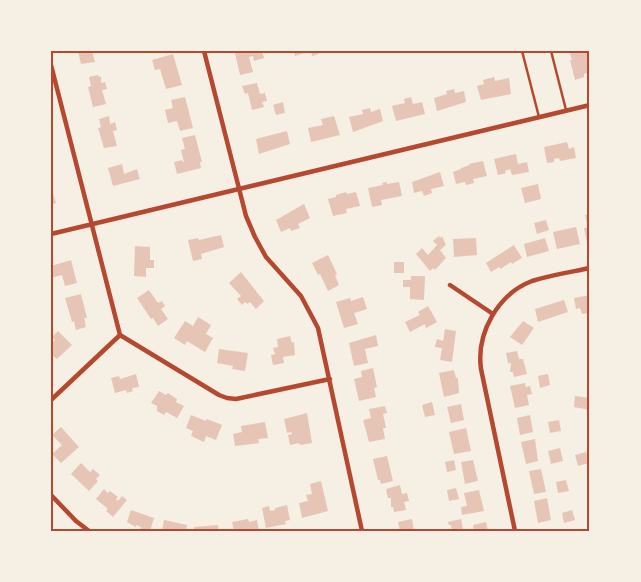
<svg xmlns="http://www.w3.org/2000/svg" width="641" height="582" viewBox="0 0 641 582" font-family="'Alegreya Sans',sans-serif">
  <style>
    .building { fill: #e6c5b7 }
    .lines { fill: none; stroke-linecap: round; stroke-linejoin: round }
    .service { stroke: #b5482f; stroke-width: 2.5 }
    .minor { stroke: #b5482f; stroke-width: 4.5 }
    .neatline { fill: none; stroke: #b5482f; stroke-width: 2 }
  </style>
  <rect width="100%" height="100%" fill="#f6efe4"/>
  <!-- building -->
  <path class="building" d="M78,51h14l3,11 -14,2z
    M243,51h19l2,7 -10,3 -1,-5 -4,1 4,15 -13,3 -5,-22z
    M294,51h11v2l-10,3z
    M311,51h7l1,3 -7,2z
    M572,51h18v21l-6,2v3l-9,3 -5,-20h2l-2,-7z
    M173,54l9,31 -16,4 -6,-20 -5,1 -3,-10z
    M98,75l1,2 2,-1v7l4,-1 2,7 -5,1 4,14 -13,3 -5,-20 3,-1 -2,-9z
    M494,77l1,4 14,-3 2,16 -30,6 -4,-14 7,-2 -1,-4z
    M257,83l3,11 5,-1 2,8 -5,1 2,5 -12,3 -4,-17 -3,1 -3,-8z
    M454,89l1,4 9,-2 2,11 -29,9 -3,-13 13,-4 -1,-3z
    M185,97l8,31 -13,3 -3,-10 -9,2 -3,-13 8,-2 -2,-8z
    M411,97l2,7 9,-2 3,12 -29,7 -4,-15 13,-3 -1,-4z
    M283,102l2,11 -9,2 -3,-10z
    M370,108l1,4 9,-3 3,12 -30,11 -4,-15 14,-3 -1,-4z
    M109,116l1,8 5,-2 2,8 -4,1 4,15 -13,2 -6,-20 3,-1 -2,-8z
    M334,116l6,19 -29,7 -3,-14 15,-3 -2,-6z
    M287,131l3,13 -31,10 -3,-15z
    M195,135l7,27h-2l1,6 -24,6 -3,-12 8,-2 1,2h1l-3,-12 4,-1 -3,-11z
    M567,142l2,7 5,-2 2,11 -16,3 -1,-3 -5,1v3l-7,1 -3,-16z
    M516,154l2,10 9,-2 2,10 -17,3 -2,-6 -5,2 1,2 -8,2 -4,-16z
    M483,161l4,15 -14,3 1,4 -8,2 -1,-3 -9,2 -3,-12 8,-3v-1l9,-3 -1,-1z
    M122,164l2,10 13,-5 3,10 -27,7 -5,-18z
    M440,172l4,14 -13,3 1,4 -8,3 -2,-5 -8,2 -2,-11z
    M387,182v2l12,-2 3,14 -21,4 1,5 -10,2 -4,-19 15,-3 -1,-2z
    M538,184l3,15 -16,4 -4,-15z
    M51,187l5,16 -5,1z
    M346,192l1,2 9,-2 4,14 -14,3 1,4 -14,3 -5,-17 8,-2v-2z
    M304,204l6,14 -12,6 2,4 -9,3 -1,-3 -9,4 -5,-12z
    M590,214v9l-3,1 -2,-9z
    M546,220l3,10 -12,4 -3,-11z
    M576,227l4,17 -23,5 -4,-17z
    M590,227v15l-3,1 -3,-15z
    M221,235l3,12 -23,7 1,5 -9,2 -5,-21 10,-2 1,2z
    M439,236l1,2 2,-2 4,9 -6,5 6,8 -11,12 -2,-2 -3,3 -14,-17 6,-6 6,7 9,-10 -4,-4z
    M476,238l1,17 -23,2 -1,-18z
    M545,238l4,13 -22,6 -3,-13z
    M514,245l8,13 -10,6 -1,-2 -11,7 -1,-2 -8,5 -5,-9z
    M135,246l15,1v13h4v8h-8v9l-12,-1z
    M328,255l9,19 -2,1 4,10 -11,6 -8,-17 -2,1 -6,-12z
    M71,260l6,23 -12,3 -3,-11 -11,3v-12z
    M394,262h10v11h-10z
    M241,272l23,29 -8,8 -6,-7 -3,2 -2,-2 -3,3 -5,-6 4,-3 -12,-13z
    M411,276h14l-1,24 -14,-1v-12h-7v-7h8z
    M149,290l9,13 4,-2 3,5 -4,3 7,10 -10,7 -5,-8 -2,1 -14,-21z
    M81,294l6,24h-3l2,9 -10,3 -2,-9 -2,1 -7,-24z
    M590,295v18l-8,1 -2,-6 -4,1 -2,-11z
    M363,297l4,12 -13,4 4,11 -14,4 -8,-26 14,-4 1,3z
    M564,300l4,12 -30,10 -3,-13z
    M428,306l9,16 -11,6 -1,-4 -15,8 -5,-10 15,-7 -2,-3z
    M198,317l13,8 -5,9 7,4 -8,14 -18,-11 -2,4 -11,-7 11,-17 8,5z
    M523,321l11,7 -12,17 -12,-8z
    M445,329l11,2 -4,31 -12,-2 2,-12 -7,-1 2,-8 6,2z
    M58,331l14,14 -15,14 -6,-5v-10l4,-4 -3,-3z
    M376,335l2,11 -13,3 3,14 -14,3 -5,-23z
    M290,336l2,7 2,-1 1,13 -12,2 1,6 -11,2 -2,-10 4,-1 -2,-6 5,-1 -1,-8z
    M219,349l29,4 -3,18 -13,-2 1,-3 -16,-3z
    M517,351l2,8h4l4,15 -13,3 -1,-5h-3l1,-9h-3l-2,-10z
    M373,368l4,19 -3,1 2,9 -17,4 -5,-22 8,-2 -1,-6z
    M454,370l2,8h2l1,15 -15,4 -5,-24z
    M136,374l3,13 -7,1 1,3 -6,2 -1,-3 -11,3 -4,-15 8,-2 1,3z
    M548,374l2,11 -10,3 -2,-12z
    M525,383l1,4 4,-1 2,8 -5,1 2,10 -14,3 -5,-22z
    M159,391l7,4 2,-2 9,6 -1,3 8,4 -7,12 -11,-6 -2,3 -7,-4v-5l-6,-3z
    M575,396l15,2v12l-16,-3z
    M432,402l3,13 -10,2 -3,-12z
    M461,404l3,16 -13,3 -4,-16z
    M385,406l2,7 -4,1 3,14h-3l2,11 -16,3 -6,-22 8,-2 -2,-9z
    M307,413l5,30 -12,2 -1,-2 -9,2 -2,-10 4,-1 -1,-2 -4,1 -3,-14z
    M191,415l15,6 1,-2 15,6 -6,15 -10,-4 -2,6 -13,-6 2,-5 -7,-3z
    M530,415l3,17 -13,3 -3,-17z
    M559,420l2,11 -11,2 -2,-11z
    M265,422l3,16 -10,1 1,4 -24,3 -2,-12 9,-2 -1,-6z
    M61,427l18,20 -18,16 -9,-9 10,-9 -10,-10z
    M466,428l5,23 -17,3 -5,-22z
    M535,439l3,22 -12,3 -5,-22z
    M560,448l3,13 -12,3 -3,-13z
    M586,452l3,11 -11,3 -3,-11z
    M387,456l6,25 -12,3 -1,-4h-2l-5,-21z
    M454,460l2,10 -9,2 -2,-10z
    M473,460l5,21 -13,3 -4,-22z
    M81,463l9,9 3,-3 7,6 -4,4 2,2 -9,10 -18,-17z
    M541,469l5,23 -12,2 -5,-23z
    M566,480l3,11 -11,2 -2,-11z
    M321,481l7,30 -26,7 -3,-15 9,-2 -2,-6 6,-1 -2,-10z
    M400,485l2,9 5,-1 2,8 -5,1 2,8 -12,2 -1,-5h-2v-9h-3l-2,-9z
    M456,488l3,11 -10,2 -2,-11z
    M104,489l4,4 2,-2 8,6 -2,2 2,2 4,-5 5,4 -14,17 -7,-6 2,-2 -12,-10z
    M479,490l5,21 -22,4 -1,-8 6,-1 -3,-13z
    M547,498l4,22 -13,3 -4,-22z
    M287,505l3,15 -5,1 1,3 -20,4 -4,-20 7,-2 1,5 5,-1v-2z
    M131,510l23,8 -4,13 -10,-1 1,-3 -5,-2v2l-9,-5z
    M572,510l3,10 -11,3 -2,-10z
    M248,519l1,3 8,-2 2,11h-25l-2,-9z
    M412,519l2,12h-14l-2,-9z
    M461,519l2,10 -11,2 -1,-6h-2l-1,-3z
    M164,520l23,5 -1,6h-24z
    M486,522l2,9h-14l-1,-6z
    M218,525v6h-24v-4z"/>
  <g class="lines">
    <!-- service -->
    <path class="service" d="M522,51l17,66
      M551,51l15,59"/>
    <!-- minor -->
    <path class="minor" d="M204,51l42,165 9,21 11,20 35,39 17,32 44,203
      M51,65l69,270 -69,65
      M51,234l539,-129
      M450,285l43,29
      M120,335l99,60 8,3 9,1 94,-20
      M51,495l25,26 13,10
      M515,531l-34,-162c-5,-36 17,-75 51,-88 19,-6 39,-9 58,-13"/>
  </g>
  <!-- border -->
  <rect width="641" height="582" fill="none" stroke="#f6efe4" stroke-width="105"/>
  <rect x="52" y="52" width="536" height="478" class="neatline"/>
</svg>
